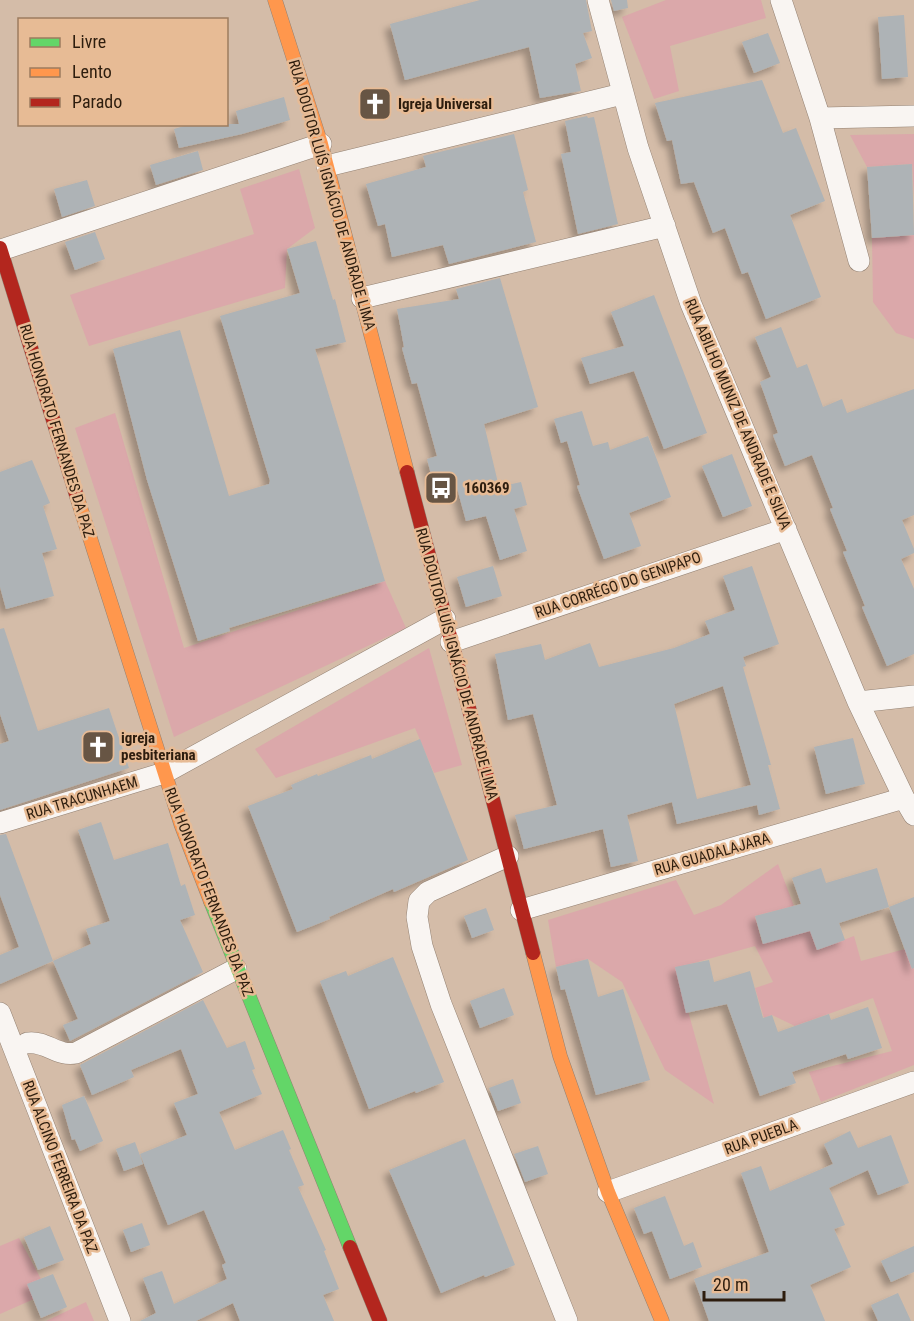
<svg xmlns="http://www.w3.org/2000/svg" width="914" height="1321" viewBox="0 0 914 1321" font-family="'Roboto Condensed',sans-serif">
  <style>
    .green { fill: #dba8aa }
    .building { fill: #aeb3b6; fill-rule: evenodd; filter: url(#shadow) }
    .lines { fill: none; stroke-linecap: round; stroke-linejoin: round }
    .street-casing { stroke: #938172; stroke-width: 22 }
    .fast-casing { stroke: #938172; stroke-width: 15 }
    .slow-casing { stroke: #938172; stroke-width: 15 }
    .jam-casing { stroke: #938172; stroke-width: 15 }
    .street { stroke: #f9f5f2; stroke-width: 21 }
    .fast { stroke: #63d668; stroke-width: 14 }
    .slow { stroke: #ff974d; stroke-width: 14 }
    .jam { stroke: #b3261e; stroke-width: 14 }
    .labels { text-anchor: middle; stroke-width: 5; stroke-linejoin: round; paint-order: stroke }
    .poi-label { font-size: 15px; font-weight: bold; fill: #2d1d0e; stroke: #e7bb95; text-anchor: start }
    .street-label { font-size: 15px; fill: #2d1d0e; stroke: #e7bb95 }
  </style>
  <defs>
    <filter id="shadow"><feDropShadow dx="-5.5" dy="5.5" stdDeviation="3" flood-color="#0004"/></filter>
  </defs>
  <rect width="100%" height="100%" fill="#d4bca8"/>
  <!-- green -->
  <path class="green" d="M666,0h95l5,18 -96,28 9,45 -25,8 -32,-82z
    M914,134v62l-2,-32 -45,3 -17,-32z
    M299,169l16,59 -28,21 -2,39 -196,58 -19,-51 184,-61 -14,-45z
    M914,235v104l-18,-6 -23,-31 -1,-64z
    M115,413l69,235 201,-67 21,47 -232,109 -99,-309z
    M429,648l33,117 -28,8 -19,-45 -139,50 -21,-29z
    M778,864l16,42 -39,10 7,27 48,-14 7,21 37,-14 7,25 44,-12 9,11v105l-93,37 -12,-30 83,-21 -19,-53 -78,28 -23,-11 -8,3 -9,-30 18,-6 -18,-36 -79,22 38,136 -49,-34 -43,-88 -34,-23 -32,8 -8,-47 128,-40 18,35 27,-10z
    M19,1238l22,41 -7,20 -34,15v-68z
    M86,1302l8,19h-48z"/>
  <!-- building -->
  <path class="building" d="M480,0h106l6,31 -9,2 9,25 -17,6 6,27 -41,7 -11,-51 -124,33 -15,-56z
    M611,0h16l1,8 -14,3z
    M904,15l4,62 -26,2 -4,-62z
    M768,33l12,30 -26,10 -12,-31z
    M762,80l21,53 13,-5 29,73 -35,14 31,82 -55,22 -18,-47 -6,2 -17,-46 -12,5 -19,-51 -13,2 -9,-44 -5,1 -12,-38z
    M284,97l6,23 -48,14 -63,14 -5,-19 17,-5h48l-3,-13z
    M587,116l1,2 6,-1 24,107 -40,10 -17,-80 10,-2 -6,-31z
    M514,134l14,56 -5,2 13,50 -87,22 -6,-19 -51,12 -7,-33 -7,2 -12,-42 60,-17 -3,-11z
    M198,151l5,19 -47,15 -6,-20z
    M912,164l2,71 -42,3 -5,-71z
    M87,180l8,26 -33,11 -8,-28z
    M95,232l10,27 -30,11 -10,-28z
    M316,241l17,59 2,-1 11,43 -31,7 70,232 -156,47 1,3 -32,10 -51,-161 -34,-131 67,-19 49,166 40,-12 1,-3 -50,-165 80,-23 -13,-44z
    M500,278l38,129 -54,17 15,63 22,-5 6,23 -13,4 13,42 -27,9 -14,-44 -20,5 -12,-44 -21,5 -6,-23 10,-3 -20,-73 -5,1 -10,-36 2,-1 -7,-38 62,-10 -3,-10z
    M654,295l53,138 -43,16 -30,-78 -44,13 -9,-26 43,-12 -13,-34z
    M781,327l16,41 10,-4 16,43 19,-8 5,14 67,-24v126l-12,5 12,29v4l-13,6 13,30v65l-27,12 -25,-59 3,-1 -22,-54 4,-1 -17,-42 3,-1 -21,-53 -27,11 -12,-31 5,-2 -18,-51 11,-5 -16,-40z
    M582,411l11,35 15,-4 2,8 38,-14 23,61 -42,16 12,33 -37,13 -27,-73 3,-1 -13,-44 -6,2 -7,-24z
    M732,454l20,52 -29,11 -21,-51z
    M32,460l18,43 -7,3 14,43 -15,4 12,43 -48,13 -6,-22v-115z
    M493,566l9,30 -36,11 -9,-30z
    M752,566l27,78 -36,13 3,9 -3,1 28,98h-3l12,44 -21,6 -2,-10 -80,19 -5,-22 -45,13 11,46 -27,6 -8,-38 -79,20 -9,-34 42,-10 -24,-91 -25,6 -13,-66 46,-10 4,16 45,-17 9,24 75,-19 36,-14 -5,-13 30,-11 -12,-34zM723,686l28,99 -54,14 -23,-95z
    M4,628l34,103 71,-23 20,60 -129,42v-66l9,-3 -9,-27v-85z
    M853,738l12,46 -39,10 -12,-47z
    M420,739l48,121 -74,32 -1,-3 -64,28 1,2 -33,13 -49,-126 45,-17 -2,-4 26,-11 1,2 53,-21 1,4z
    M101,822l13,38 54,-17 13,43 4,-2 10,31 -15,5 23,52 -133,69 -7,-16 15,-6 -25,-58 -53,23v-29l19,-8 -19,-52v-60l6,-1 47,127 38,-17 -5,-15 24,-8 -32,-91z
    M821,868l5,15 51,-15 12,39 -50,16 6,17 -28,10 -7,-19 -47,13 -8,-28 46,-12 -9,-26z
    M914,897v71l-2,1 -23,-62z
    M486,908l8,22 -22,8 -8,-22z
    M393,957l51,125 -28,11 -1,-2 -46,18 -49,-128 26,-10 2,5z
    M588,959l10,38 25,-8 27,91 -54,15 -31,-106 -4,1 -5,-23z
    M709,960l5,22 36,-11 13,47 9,-3 6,17 51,-18 2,6 37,-13 14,41 -34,11 -2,-5 -54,18 4,11 -36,13 -33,-92 -41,9 -11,-46z
    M504,988l10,27 -34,13 -10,-27z
    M203,1000l24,48 18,-7 10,28 -3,1 10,24 -43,18 16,38 48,-20 8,19 -2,1 15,35 -6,2 28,63 -2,1 15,38 -16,6 11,26h-94l-7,-18 -37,18h-56l16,-8 -13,-35 19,-7 12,33 53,-25 -5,-14 4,-2 -22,-53 -36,15 -28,-71 47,-19 -13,-32 24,-9 -17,-45 -50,21 3,7 -42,18 -12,-30z
    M513,1079l8,24 -23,8 -9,-23z
    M84,1096l19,45 -23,10 -5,-12 -3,1 -10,-35z
    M850,1131l8,17 33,-13 18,48 -31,12 -10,-25 -39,18 16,37 -11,4 17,38 -41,18 15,36h-116l-15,-42 75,-27 -28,-79 20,-7 9,25 63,-27 -9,-20z
    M465,1139l50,126 -30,12 -1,-2 -43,18 -52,-123z
    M135,1142l8,22 -19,7 -8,-22z
    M538,1146l10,28 -23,8 -11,-28z
    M665,1196l19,50 9,-4 9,25 -32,12 -18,-48 -8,3 -10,-26z
    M142,1223l8,22 -19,7 -8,-22z
    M50,1226l14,34 -26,10 -14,-33z
    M914,1246v26l-23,10 -10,-21z
    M53,1274l14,33 -26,11 -14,-34z
    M898,1293l13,28h-33l-7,-16z"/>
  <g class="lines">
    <!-- street casing -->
    <g class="street-casing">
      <path id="street" d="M598,0l40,148 53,156 167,398 46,96 10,17
        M781,0l39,118 39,143
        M820,118l94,-2
        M327,166l295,-72
        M1,250l320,-106
        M362,298l303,-72
        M451,642l335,-113
        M858,702l56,-6
        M0,823l164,-50 281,-154
        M508,856l-80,36 -9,9 -2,16 5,29 19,58 126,317
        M521,910l383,-112
        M0,1013l120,308
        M27,1043c19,-3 30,14 49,10l160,-84
        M608,1192l306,-110"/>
    </g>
    <!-- fast casing -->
    <g class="fast-casing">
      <path id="fast" d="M211,902l139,345"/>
    </g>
    <!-- slow casing -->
    <g class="slow-casing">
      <path id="slow" d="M275,0l46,144 86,328
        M77,497l104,327 30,78
        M533,953l27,103 48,136 54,129"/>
    </g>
    <!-- jam casing -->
    <g class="jam-casing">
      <path id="jam" d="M0,248l77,249
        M407,472l126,481
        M350,1247l30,74"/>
    </g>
    <!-- street -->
    <use href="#street" class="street"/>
    <!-- fast -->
    <use href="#fast" class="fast"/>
    <!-- slow -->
    <use href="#slow" class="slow"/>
    <!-- jam -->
    <use href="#jam" class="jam"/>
  </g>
  <!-- icons -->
  <defs>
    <g id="church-square" transform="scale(1.725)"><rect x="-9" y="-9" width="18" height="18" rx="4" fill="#675544" stroke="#e7bb95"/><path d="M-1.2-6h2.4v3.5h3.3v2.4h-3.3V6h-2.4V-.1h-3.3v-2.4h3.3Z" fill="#fff"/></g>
    <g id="bus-square" transform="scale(1.725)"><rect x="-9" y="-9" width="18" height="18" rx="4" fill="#675544" stroke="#e7bb95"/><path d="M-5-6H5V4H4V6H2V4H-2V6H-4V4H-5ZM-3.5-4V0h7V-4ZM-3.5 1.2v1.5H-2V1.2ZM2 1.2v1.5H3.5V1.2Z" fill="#fff"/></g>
  </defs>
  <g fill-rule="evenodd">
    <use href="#church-square" x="375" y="104"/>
    <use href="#bus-square" x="441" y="488"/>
    <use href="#church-square" x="98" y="747"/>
  </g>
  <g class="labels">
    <!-- poi labels -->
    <g class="poi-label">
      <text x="398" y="109">Igreja Universal</text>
      <text x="464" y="493">160369</text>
      <text x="121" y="743">igreja<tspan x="121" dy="17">pesbiteriana</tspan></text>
    </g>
    <!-- street labels -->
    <g class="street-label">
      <text transform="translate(332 195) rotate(74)" y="5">RUA DOUTOR LUÍS IGNÁCIO DE ANDRADE LIMA</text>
      <text transform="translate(738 414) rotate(67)" y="5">RUA ABILHO MUNIZ DE ANDRADE E SILVA</text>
      <text transform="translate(57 431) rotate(73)" y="5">RUA HONORATO FERNANDES DA PAZ</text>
      <text transform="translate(618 585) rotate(-19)" y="5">RUA CORRÉGO DO GENIPAPO</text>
      <text transform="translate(457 664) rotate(75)" y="5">RUA DOUTOR LUÍS IGNÁCIO DE ANDRADE LIMA</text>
      <text transform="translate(82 798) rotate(-17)" y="5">RUA TRACUNHAEM</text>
      <text transform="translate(712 854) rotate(-16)" y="5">RUA GUADALAJARA</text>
      <text transform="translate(209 892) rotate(69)" y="5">RUA HONORATO FERNANDES DA PAZ</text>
      <text transform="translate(761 1137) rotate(-20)" y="5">RUA PUEBLA</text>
      <text transform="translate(60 1167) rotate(69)" y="5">RUA ALCINO FERREIRA DA PAZ</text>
    </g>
  </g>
  <!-- legend -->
  <rect x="18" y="18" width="210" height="108" fill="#e7bb95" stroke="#9d7c5f" stroke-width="1.5"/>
  <rect x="30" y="38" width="30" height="9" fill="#63d668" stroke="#9d7c5f" stroke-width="1.5"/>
  <text x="72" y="48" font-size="18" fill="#2d1d0e">Livre</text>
  <rect x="30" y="68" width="30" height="9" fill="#ff974d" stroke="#9d7c5f" stroke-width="1.5"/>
  <text x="72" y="78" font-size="18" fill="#2d1d0e">Lento</text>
  <rect x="30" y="98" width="30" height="9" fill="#b3261e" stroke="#9d7c5f" stroke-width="1.5"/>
  <text x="72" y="108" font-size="18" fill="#2d1d0e">Parado</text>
  <!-- scale -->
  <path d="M704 1291v9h80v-9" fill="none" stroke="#2d1d0e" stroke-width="3"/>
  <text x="713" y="1291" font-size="18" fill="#2d1d0e" stroke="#e7bb95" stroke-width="4.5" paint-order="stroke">20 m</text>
</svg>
